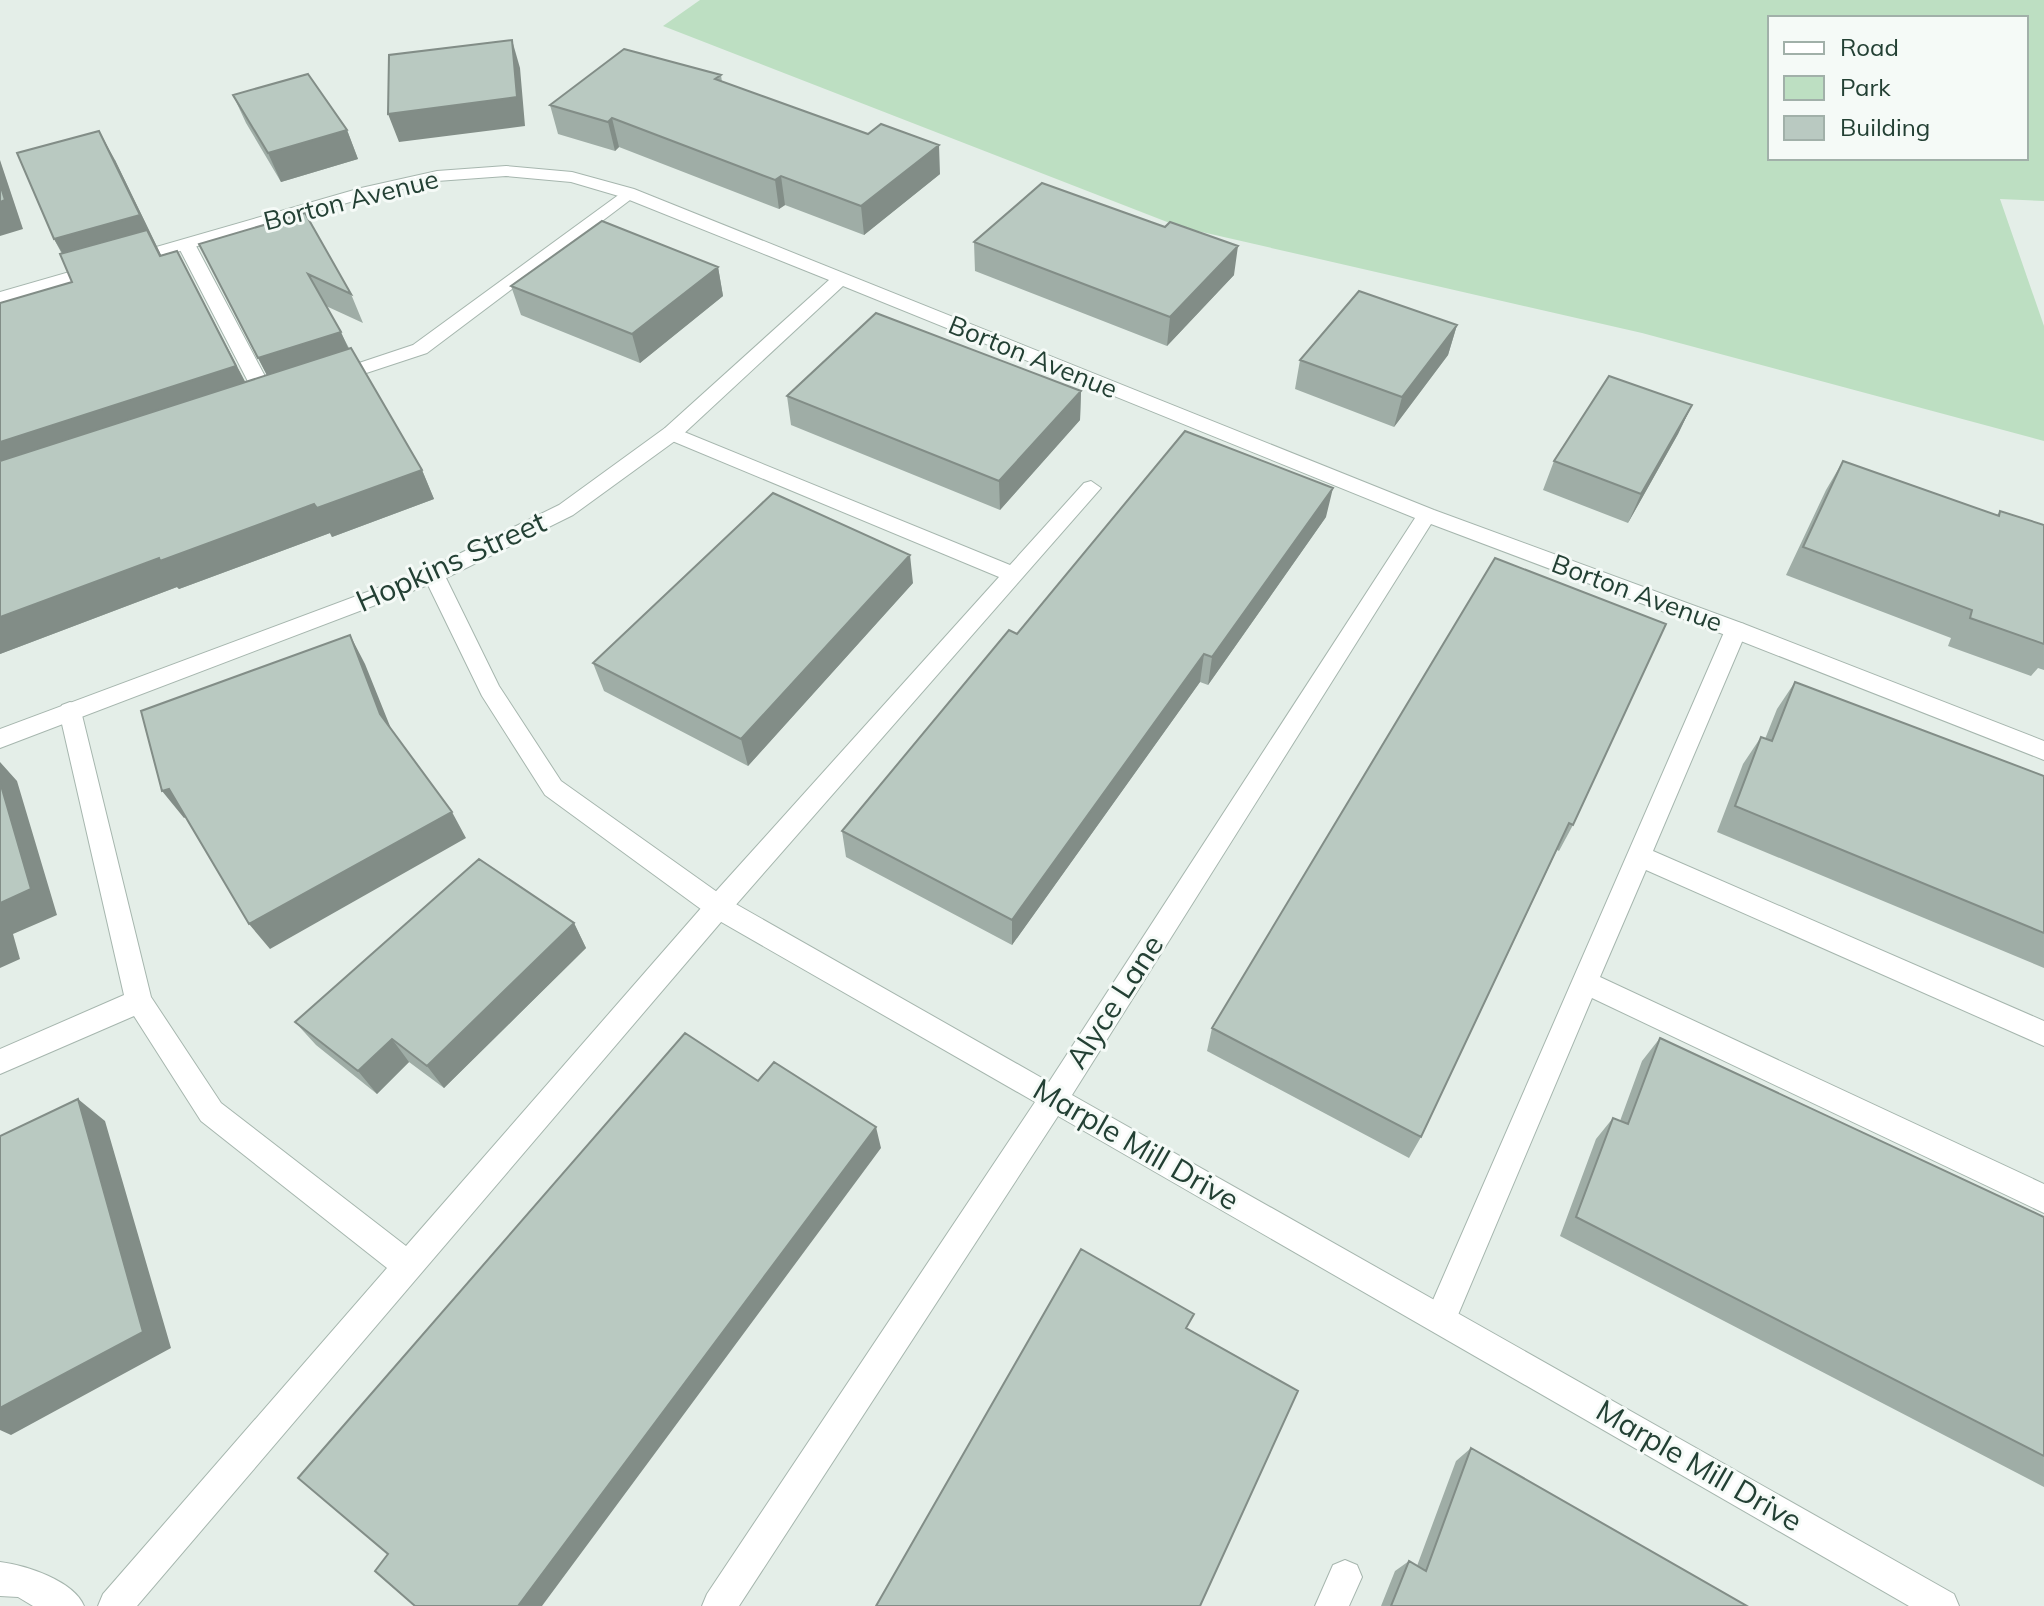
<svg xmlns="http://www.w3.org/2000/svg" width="2044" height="1606" viewBox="0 0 2044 1606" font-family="Mulish,sans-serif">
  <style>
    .green { fill: #bddfc2; fill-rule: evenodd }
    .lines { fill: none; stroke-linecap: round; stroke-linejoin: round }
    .lane-casing { stroke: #a6b6ae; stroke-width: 2 }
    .street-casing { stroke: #a6b6ae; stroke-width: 2 }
    .lane { fill: #fff; fill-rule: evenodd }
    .street { fill: #fff; fill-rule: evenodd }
    .wall { fill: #9fada6 }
    .shaded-wall { fill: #828d87 }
    .building { fill: #b9c9c1; stroke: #828d87; stroke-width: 2 }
    .labels { text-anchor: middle; stroke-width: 6; stroke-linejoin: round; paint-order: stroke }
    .far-street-label { font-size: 26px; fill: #234034; stroke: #f5faf7 }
    .street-label { font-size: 30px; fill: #234034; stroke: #f5faf7 }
  </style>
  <rect width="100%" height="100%" fill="#e4eee8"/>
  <!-- green -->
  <path class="green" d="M700,0h1344v201l-44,-2 44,127v115l-402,-108 -462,-106 -517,-201zM1770,18h256v140h-256z"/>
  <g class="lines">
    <!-- lane casing -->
    <g class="lane-casing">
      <path id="lane" d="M628,188l8,5 -2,4 -207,156 -94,31 -9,-6 2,-4 87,-29z
        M186,239l9,5 82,155 -3,4 -7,2 -10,-6 -80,-155z
        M672,427l338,138 74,-82 7,-2 10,7 -374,427 -590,691h-39l5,-12 284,-326 -186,-147 -67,-105 -134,58v-25l124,-54 -65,-284 3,-6 8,-3 8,3 3,6 70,286 70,106 185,143 303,-347 290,-322 -334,-139 -3,-5 3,-5z
        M1736,622l8,2 3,6 -94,221 391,170v25l-398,-176 -46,107 444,207v29l-452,-215 -140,331 -11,4 -11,-4 -4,-11 4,-11 295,-677 3,-6z
        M1345,1560l12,5 5,12 -13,29h-34l18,-41z"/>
    </g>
    <!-- street casing -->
    <g class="street-casing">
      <path id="street" d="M506,166l66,6 62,17 800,321 310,114 300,117v19l-316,-124 -297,-112 -359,571 882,499 5,12h-50l-851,-490 -319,490h-37l5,-12 328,-492 -326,-187 -164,-120 -63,-99 -54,-111 -428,163v-19l426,-159 133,-65 106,-77 164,-148 -207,-83 -51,-15 -65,-6 -69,5 -66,15 -371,107v-11l361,-104 76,-17zM843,286l572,232 -366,564 -322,-183 -166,-118 -62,-95 -53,-108 127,-63 106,-77z
        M0,1562c26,3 74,19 84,44h-51l-15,-9 -18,-1z"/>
    </g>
    <!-- lane -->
    <use href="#lane" class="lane"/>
    <!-- street -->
    <use href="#street" class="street"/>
  </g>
  <!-- wall -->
  <path class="wall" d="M721,75l1,7 218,92 -76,61 -79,-30 -6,4 -160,-62 -4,4 -57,-17 -8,-29z
    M233,95l114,35 11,29 -77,23 -35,-59z
    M115,160l46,95 16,-4 68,131 22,-7 -68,-131 106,-31 46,81 12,29 -37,-17 23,42 73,122 12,29 -102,38 -2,-4 -151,56 -2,-2 -177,67v-351l72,-21 -10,-28 -8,-15z
    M974,242l260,33 -67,71 -192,-75z
    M718,267l5,29 -83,67 -119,-48 -10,-29z
    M1457,325l-9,30 -54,72 -99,-38 5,-29z
    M1081,391l-1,29 -80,90 -209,-85 -4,-29z
    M1692,405l-14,29 -50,89 -85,-33 11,-29z
    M1843,461l154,54 3,-4 44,14v145l-6,-2 -7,8 -83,-30 3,-8 -165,-63 40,-85z
    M1326,517l-118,168 -8,-3 -188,263 -166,-88 -4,-26z
    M1495,558l78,267 -14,26 -2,-1 -136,287 -12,21 -202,-107 5,-23z
    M913,583l-165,183 -144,-75 -11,-28z
    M1795,682l249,94v192l-327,-136 26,-68 18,-27 4,2 12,-30z
    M574,923l12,25 -142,140 -35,-26 -32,32 -61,-49 -21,-23z
    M1660,1038l384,179v270l-484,-251 36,-97 17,-21 7,3 22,-60z
    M1471,1448l276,158h-366l14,-35 14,-10 8,5 39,-105z"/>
  <!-- shaded-wall -->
  <path class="shaded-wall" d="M512,40l8,28 5,58 -126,16 -11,-28z
    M612,118l7,29 -4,4 -7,-29z
    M347,130l11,29 -77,23 -13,-29z
    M99,131l16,29 48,99 -92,9 -17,-29z
    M939,145l1,29 -76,61 -3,-29z
    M0,160l23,69 -23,7z
    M781,176l4,29 -6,4 -4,-29z
    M1238,246l-4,29 -67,71 3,-29z
    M177,251l75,144 -252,83v-36z
    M718,267l5,29 -83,67 -8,-29z
    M1457,325l-9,30 -54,72 8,-30z
    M341,332l13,29 -81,26 -15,-29z
    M1081,391l-1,29 -80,90 -1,-29z
    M1692,405l-14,29 -50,89 13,-29z
    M422,470l12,29 -102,38 -2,-4 -151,56 -2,-2 -177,67v-37l159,-59 155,-54z
    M1333,488l-7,29 -118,168 4,-28z
    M910,555l3,28 -165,183 -7,-27z
    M350,635l15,29 31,77 -16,-27z
    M1204,654l-4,28 -188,263v-25z
    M0,762l17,19 40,134 -44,19 7,25 -20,9z
    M169,789l21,26 -6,3 -22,-27z
    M452,812l14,26 -196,111 -21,-25z
    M574,923l12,25 -142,140 -17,-22z
    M392,1039l17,23 -32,32 -19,-23z
    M78,1099l27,22 66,227 -160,87 -11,-5v-22z
    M876,1127l5,21 -339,458h-24z"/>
  <!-- building -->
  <path class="building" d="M512,40l5,57 -129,17 1,-59z
    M624,49l97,26 -6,4 153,55 13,-10 58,21 -78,61 -80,-30 -6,4 -163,-62 -4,4 -58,-17z
    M308,74l39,56 -79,23 -35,-58z
    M99,131l41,84 -86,24 -37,-86z
    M1042,183l123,44 5,-5 68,24 -68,71 -196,-75z
    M0,184l5,16 -5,2z
    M305,213l46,81 -43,-20 33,58 -83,26 -59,-114z
    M602,221l116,46 -86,67 -121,-48z
    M147,230l13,26 17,-5 59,115 -236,76v-139l72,-21 -12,-28z
    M1359,291l98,34 -55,72 -102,-37z
    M876,313l205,78 -82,90 -212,-85z
    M351,348l71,122 -105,38 -3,-4 -154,57 -1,-3 -159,59v-156z
    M1609,376l83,29 -51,89 -87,-33z
    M1185,431l148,57 -121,169 -8,-3 -192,266 -170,-89 167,-201 8,4z
    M1843,461l156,55 1,-5 44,14v119l-74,-26 2,-8 -169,-63z
    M773,493l137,62 -169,184 -148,-76z
    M1495,558l171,66 -93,201 -4,-2 -148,314 -209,-109z
    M350,635l30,79 72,98 -203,112 -80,-135 -7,2 -21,-80z
    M1795,682l249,94v157l-309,-127 26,-69 11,4z
    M0,782l31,107 -31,14z
    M479,859l95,64 -147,143 -35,-27 -34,32 -63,-49z
    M685,1033l73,48 16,-19 102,65 -358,479h-103l-40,-35 13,-17 -90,-76z
    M1660,1038l384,179v239l-468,-239 37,-99 15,6z
    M78,1099l65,233 -143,76v-272z
    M1081,1249l113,65 -8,14 112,63 -98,215h-324z
    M1471,1448l276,158h-356l18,-45 17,10z"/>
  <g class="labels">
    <!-- far-street labels -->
    <g class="far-street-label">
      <text transform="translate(351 200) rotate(-14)" y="9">Borton Avenue</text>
      <text transform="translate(1033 357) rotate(22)" y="9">Borton Avenue</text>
      <text transform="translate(1637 593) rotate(20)" y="9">Borton Avenue</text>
    </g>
    <!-- street labels -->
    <g class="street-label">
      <text transform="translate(451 562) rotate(-24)" y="10">Hopkins Street</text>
      <text transform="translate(1115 1002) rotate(-57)" y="10">Alyce Lane</text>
      <text transform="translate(1136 1145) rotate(30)" y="10">Marple Mill Drive</text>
      <text transform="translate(1699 1466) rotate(30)" y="10">Marple Mill Drive</text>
    </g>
  </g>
  <!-- legend -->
  <rect x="1768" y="16" width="260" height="144" fill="#f5faf7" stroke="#a1b0a9" stroke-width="2"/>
  <rect x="1784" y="42" width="40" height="12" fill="#ffffff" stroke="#a1b0a9" stroke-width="2"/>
  <text x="1840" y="56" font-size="24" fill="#234034">Road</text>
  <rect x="1784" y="76" width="40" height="24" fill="#bddfc2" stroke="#a1b0a9" stroke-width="2"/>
  <text x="1840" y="96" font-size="24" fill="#234034">Park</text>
  <rect x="1784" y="116" width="40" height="24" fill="#b9c9c1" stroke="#a1b0a9" stroke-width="2"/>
  <text x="1840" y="136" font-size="24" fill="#234034">Building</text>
</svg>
